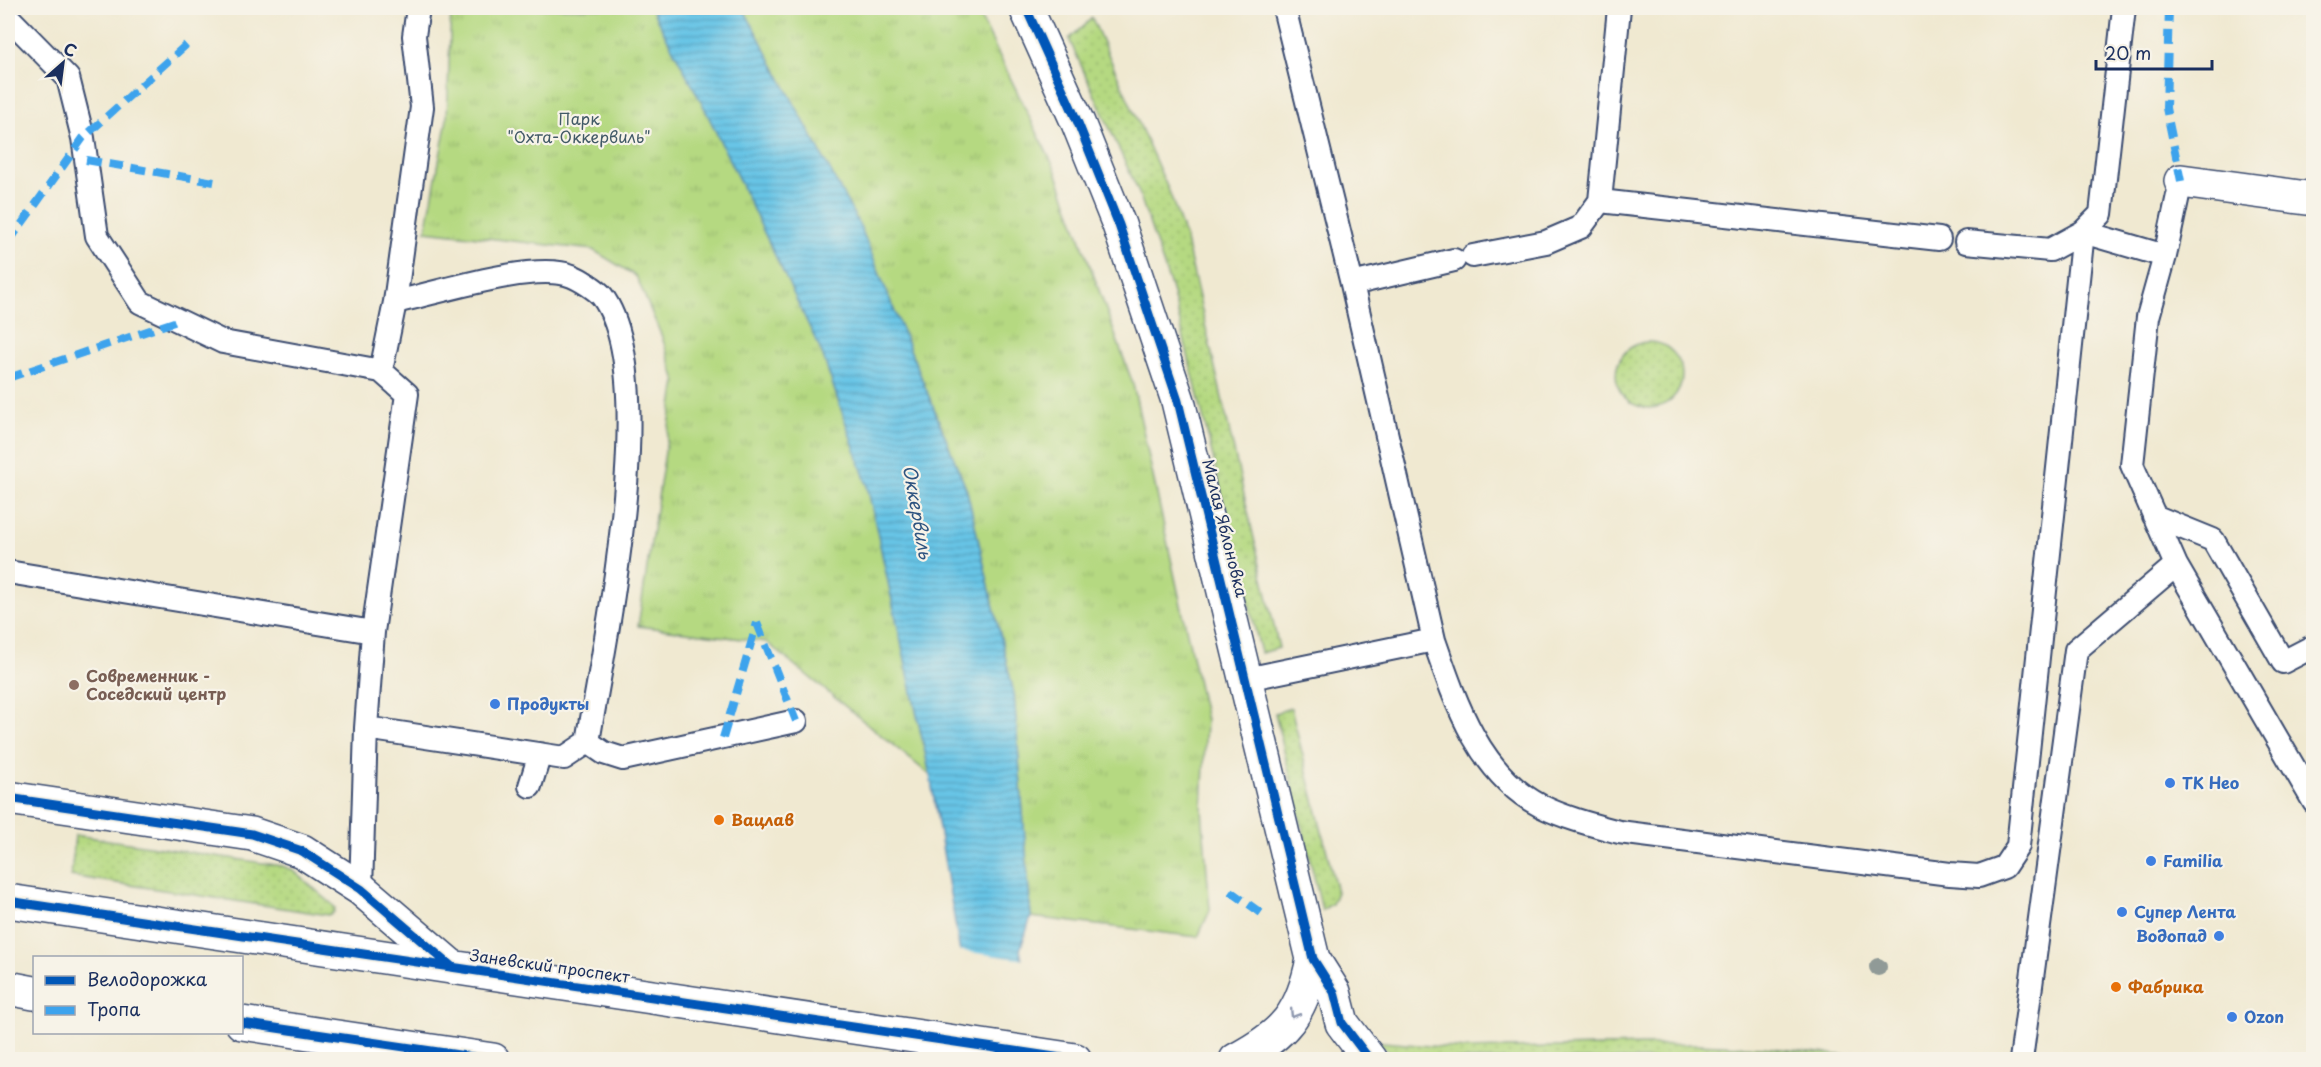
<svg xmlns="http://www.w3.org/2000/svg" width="2321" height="1067" viewBox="0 0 2321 1067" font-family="'Playpen Sans',sans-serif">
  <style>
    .grass { fill: url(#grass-dots); stroke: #688470; stroke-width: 1.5 }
    .park { fill: url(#park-tufts); stroke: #688470; stroke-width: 1.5 }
    .water { fill: url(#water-rules); stroke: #427aa2; stroke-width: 1.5 }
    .pier { fill: #f0e9d1 }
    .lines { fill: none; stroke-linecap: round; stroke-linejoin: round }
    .lane-casing { stroke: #3b4b6f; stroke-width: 26 }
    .street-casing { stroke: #3b4b6f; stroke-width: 36 }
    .primary-casing { stroke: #3b4b6f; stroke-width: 36 }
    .lane { stroke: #fff; stroke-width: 22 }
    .street { stroke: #fff; stroke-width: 33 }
    .primary { stroke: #fff; stroke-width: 33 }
    .quiet { stroke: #3da3ed; stroke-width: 8; stroke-dasharray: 15 8; stroke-linecap: butt }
    .cycleway-casing { stroke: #f7f3e8; stroke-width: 13 }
    .cycleway { stroke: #0057b8; stroke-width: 9 }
    .tree { fill: #909a97 }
    .oneway { stroke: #8d97ae }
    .education-dot { fill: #8d6e63; stroke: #f7f3e8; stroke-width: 2 }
    .shop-dot { fill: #3f7fe0; stroke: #f7f3e8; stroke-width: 2 }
    .food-dot { fill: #e8710a; stroke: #f7f3e8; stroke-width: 2 }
    .labels { text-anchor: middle; stroke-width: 4.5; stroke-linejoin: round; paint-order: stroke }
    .park-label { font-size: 16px; fill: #425a67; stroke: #f7f3e8 }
    .street-label { font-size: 16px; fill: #1b2f5e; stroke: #f7f3e8 }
    .education-label { font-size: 16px; font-weight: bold; fill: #785e54; stroke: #f7f3e8; text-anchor: start }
    .shop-label { font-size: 16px; font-weight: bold; fill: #366cbe; stroke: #f7f3e8; text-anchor: start }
    .food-label { font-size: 16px; font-weight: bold; fill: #c56008; stroke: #f7f3e8; text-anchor: start }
    .water-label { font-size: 18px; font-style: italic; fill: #2e5480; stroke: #f7f3e8 }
  </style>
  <defs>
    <pattern id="grass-dots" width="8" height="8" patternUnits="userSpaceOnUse" patternTransform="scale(1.5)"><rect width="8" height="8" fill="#b5d981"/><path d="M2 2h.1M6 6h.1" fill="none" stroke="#9bbb72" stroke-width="1.8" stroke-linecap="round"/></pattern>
    <pattern id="park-tufts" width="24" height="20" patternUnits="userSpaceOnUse" patternTransform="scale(1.5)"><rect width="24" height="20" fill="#b5d981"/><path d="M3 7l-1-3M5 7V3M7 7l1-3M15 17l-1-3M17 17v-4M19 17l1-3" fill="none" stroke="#9bbb72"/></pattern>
    <pattern id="water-rules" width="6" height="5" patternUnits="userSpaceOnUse" patternTransform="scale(1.5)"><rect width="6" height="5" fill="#68c5e6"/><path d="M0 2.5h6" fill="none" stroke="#55a0be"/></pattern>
  </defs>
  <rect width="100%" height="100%" fill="#f7f3e8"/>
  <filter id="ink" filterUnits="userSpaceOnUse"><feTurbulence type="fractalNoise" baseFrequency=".0167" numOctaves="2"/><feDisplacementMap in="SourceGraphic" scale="12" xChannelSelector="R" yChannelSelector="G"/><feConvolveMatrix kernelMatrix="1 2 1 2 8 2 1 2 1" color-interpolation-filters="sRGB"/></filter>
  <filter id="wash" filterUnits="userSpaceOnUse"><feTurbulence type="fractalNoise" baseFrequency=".008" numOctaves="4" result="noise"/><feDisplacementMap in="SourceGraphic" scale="24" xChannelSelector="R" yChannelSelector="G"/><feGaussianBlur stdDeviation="1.35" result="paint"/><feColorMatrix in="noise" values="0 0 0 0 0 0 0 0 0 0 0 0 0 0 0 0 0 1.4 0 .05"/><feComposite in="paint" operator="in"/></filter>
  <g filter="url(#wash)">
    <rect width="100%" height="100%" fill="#f0e9d1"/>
    <!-- grass -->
    <path class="grass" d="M1092,18l77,173 16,45 94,412 -18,5 -89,-363 -33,-97 -70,-154z
      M1616 375a33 33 0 1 1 66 0a33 33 0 1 1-66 0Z
      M1291,708l46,184 -5,12 -10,6 -47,-197z
      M75,835l208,31 12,6 37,32 3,4 -1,4 -6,3 -257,-39z
      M1371,1041l95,8 230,-5 66,3 114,12 -456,1 -20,-3z"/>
    <!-- park -->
    <path class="park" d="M451,8h200l53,99 118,246 45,132 63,290 -164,-133 -128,-16 38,-245 -14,-44 -26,-61 -43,-26 -167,-19 21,-112z
      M743,8h233l79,161 78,215 73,336 -4,89 8,101 -12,27 -167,-20 -17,-223 -47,-203 -106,-263z"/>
    <!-- water -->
    <path class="water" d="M651,8h92l118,220 106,263 47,203 17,223 -11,33 21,109h-63l-48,-284 -63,-290 -45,-132 -118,-246z"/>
    <!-- pier -->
    <path class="pier" d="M956,950l69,10 19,100h-69z"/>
  </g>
  <g filter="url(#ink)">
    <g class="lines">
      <!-- lane casing -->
      <g class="lane-casing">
        <path id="lane" d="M8,17l60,61 15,60 14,98 43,66 83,40 158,29
          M1600,201l339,38
          M1966,242l84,8 33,-18 18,-18 23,-206
          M1473,256l73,-14 35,-15 19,-26 19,-193
          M2165,256l-17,61 -16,148 44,100 138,237
          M1352,284l102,-24
          M2154,516l59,24 70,122 31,-16
          M8,572l365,60 -7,96 -5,161
          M373,632l34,-238 -26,-23 14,-69 27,-195 -8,-71 4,-28
          M1434,640c21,61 45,134 107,166 24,12 52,19 78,26l331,42 29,2 25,-9 14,-21 65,-614 82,24 16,-75
          M1246,679l188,-39 -82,-356 -68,-276
          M366,728l198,30 24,-16c16,-98 74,-365 14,-446 -5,-6 -22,-17 -30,-20 -38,-15 -135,17 -177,26
          M588,742l16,11 19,6 173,-38
          M530,786l10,-32
          M2021,1060l55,-410 100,-85"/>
      </g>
      <!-- street casing -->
      <g class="street-casing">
        <path id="street" d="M1026,8l52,115 41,102 59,176 135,558 21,33 8,31 28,37
          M2181,181l133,18
          M8,798l244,36 50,17 59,38 91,78
          M1236,1060c49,-26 66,-46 77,-101"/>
      </g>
      <!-- primary casing -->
      <g class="primary-casing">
        <path id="primary" d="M8,901l1067,159
          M8,988l26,5
          M242,1023l251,37"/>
      </g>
      <!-- lane -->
      <use href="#lane" class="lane"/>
      <!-- street -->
      <use href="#street" class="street"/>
      <!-- primary -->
      <use href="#primary" class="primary"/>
      <!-- quiet -->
      <path class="quiet" d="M2169,8l-3,100 15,73
        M86,160l134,23
        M8,243l75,-105 104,-94
        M8,378l169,-57
        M757,623l39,98
        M723,738l34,-115
        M1230,891l34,24"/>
      <!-- cycleway casing -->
      <g class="cycleway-casing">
        <path id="cycleway" d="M1026,8l52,115 41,102 59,176 135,558 21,33 8,31 28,37
          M8,798l244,36 50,17 59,38 91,78
          M8,901l1067,159
          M242,1023l251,37"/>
      </g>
      <!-- cycleway -->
      <use href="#cycleway" class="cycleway"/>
    </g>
    <!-- trees -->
    <circle class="tree" cx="1878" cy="967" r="9"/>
    <!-- one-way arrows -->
    <defs><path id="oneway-chevron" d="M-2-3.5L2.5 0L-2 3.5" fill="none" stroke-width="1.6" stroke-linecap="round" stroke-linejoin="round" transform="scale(1.5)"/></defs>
    <use class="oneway" href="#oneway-chevron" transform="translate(1294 1014) rotate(122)"/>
  </g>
  <!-- markers -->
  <circle class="education-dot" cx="74" cy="685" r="6"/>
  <g class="shop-dot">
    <circle cx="495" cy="704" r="6"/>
    <circle cx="2170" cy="783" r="6"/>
    <circle cx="2151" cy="861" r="6"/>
    <circle cx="2122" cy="912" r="6"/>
    <circle cx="2219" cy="936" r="6"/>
    <circle cx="2232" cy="1017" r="6"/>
  </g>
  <g class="food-dot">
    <circle cx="719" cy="820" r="6"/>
    <circle cx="2116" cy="987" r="6"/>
  </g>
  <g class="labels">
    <!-- park labels -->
    <g class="park-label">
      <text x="579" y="125">Парк<tspan x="579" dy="18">"Охта-Оккервиль"</tspan></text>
    </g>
    <!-- street labels -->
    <g class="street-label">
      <text transform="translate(1225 528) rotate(76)" y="6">Малая Яблоновка</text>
      <text transform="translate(550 966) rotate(8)" y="6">Заневский проспект</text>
    </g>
    <!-- education labels -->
    <g class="education-label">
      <text x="86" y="682">Современник -<tspan x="86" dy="18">Соседский центр</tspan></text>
    </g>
    <!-- shop labels -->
    <g class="shop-label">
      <text x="507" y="710">Продукты</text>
      <text x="2182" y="789">ТК Нео</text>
      <text x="2163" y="867">Familia</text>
      <text x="2134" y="918">Супер Лента</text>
      <text x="2207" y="942" text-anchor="end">Водопад</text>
      <text x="2244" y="1023">Ozon</text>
    </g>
    <!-- food labels -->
    <g class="food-label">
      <text x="731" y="826">Вацлав</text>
      <text x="2128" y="993">Фабрика</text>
    </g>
    <!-- water labels -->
    <g class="water-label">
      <text transform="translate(917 512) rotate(80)" y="6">Оккервиль</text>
    </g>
  </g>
  <!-- margin -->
  <rect width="2321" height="1067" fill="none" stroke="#f7f3e8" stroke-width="30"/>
  <!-- legend -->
  <rect x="33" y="956" width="210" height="78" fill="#f7f3e8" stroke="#9fa5b1" stroke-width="1.5"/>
  <rect x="45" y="976" width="30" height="9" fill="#0057b8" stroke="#9fa5b1" stroke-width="1.5"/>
  <text x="87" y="986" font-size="18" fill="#1b2f5e">Велодорожка</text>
  <rect x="45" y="1006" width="30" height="9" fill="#3da3ed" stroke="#9fa5b1" stroke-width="1.5"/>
  <text x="87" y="1016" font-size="18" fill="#1b2f5e">Тропа</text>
  <!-- north arrow -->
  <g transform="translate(63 63) rotate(28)" stroke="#f7f3e8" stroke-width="4.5" paint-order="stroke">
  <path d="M0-4.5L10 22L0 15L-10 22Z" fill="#1b2f5e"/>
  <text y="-9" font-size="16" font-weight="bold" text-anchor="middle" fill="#1b2f5e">С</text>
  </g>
  <!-- scale -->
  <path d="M2096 60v9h116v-9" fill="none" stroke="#1b2f5e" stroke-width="3"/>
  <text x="2105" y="60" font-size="18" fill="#1b2f5e" stroke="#f7f3e8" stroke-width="4.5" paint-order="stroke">20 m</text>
</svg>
